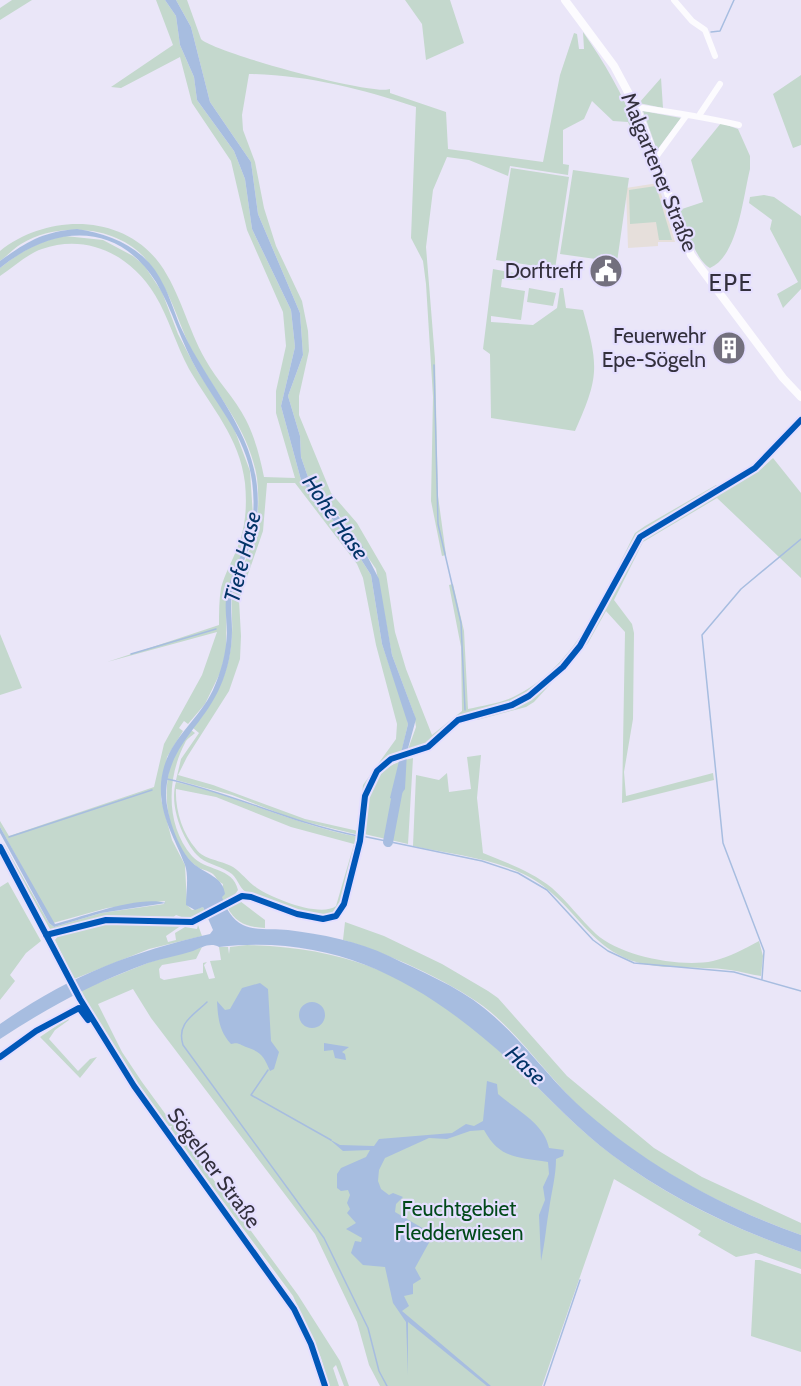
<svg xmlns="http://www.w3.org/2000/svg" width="801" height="1386" viewBox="0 0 801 1386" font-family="Cabin,sans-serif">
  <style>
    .education { fill: #e6dfdb }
    .green { fill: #c4d8cd; fill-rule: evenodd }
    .water { fill: #a7bde0 }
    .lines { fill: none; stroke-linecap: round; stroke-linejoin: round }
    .stream { stroke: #a7bde0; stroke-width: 1.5 }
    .river { stroke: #a7bde0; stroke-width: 10 }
    .street { stroke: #fcfbfe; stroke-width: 6 }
    .secondary { stroke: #fcfbfe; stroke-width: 8 }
    .cycleway-casing { stroke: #e5dfff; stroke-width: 10 }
    .cycleway { stroke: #0057b8; stroke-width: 6 }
    .labels { text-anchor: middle; stroke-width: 4.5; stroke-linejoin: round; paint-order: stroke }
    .street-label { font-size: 21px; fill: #33303d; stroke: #e5dfff }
    .poi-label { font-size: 21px; fill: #33303d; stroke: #e5dfff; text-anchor: end }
    .park-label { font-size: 21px; fill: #024a1a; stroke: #e5dfff }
    .water-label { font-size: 22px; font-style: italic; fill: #033467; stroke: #e5dfff }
    .quarter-label { font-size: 24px; letter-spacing: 1.5px; fill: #33303d; stroke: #e5dfff }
  </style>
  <rect width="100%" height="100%" fill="#eae6f8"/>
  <!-- education -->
  <path class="education" d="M658,183l17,59h-17v4l-30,2 -2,-60z"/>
  <!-- green -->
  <path class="green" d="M12,0h20l-32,20v-12z
    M156,0h9l11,16 4,29 14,32 3,23 37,51 11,28 7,50 39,81 4,37 -14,59 20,74 47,59 23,36 11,69 25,73 1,7 -7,30c-42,24 -37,35 -42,81l-65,-16 -62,-24 -56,-15 5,-21 18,-26 -6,-5c23,-29 38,-58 39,-95 1,-14 -2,-27 1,-41 3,-13 10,-25 15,-38 10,-23 12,-51 9,-76 -8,-49 -40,-82 -63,-124 -12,-21 -18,-46 -30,-67 -6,-9 -13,-21 -20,-30 -30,-32 -87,-35 -123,-13 -8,5 -14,12 -21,17v-10c46,-37 122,-39 160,13 20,28 28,65 45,95 12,22 30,39 41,61 9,18 14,37 18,57l31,1 -19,-65v-22l10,-45 -3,-34 -36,-82 -16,-69 -39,-58 -12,-46 -59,31 -10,-1 62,-42zM267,483h28l62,81 6,14 13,67 21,79 -1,15 -33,46 -5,46 -53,-12 -92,-34 -35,-10 9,-18 42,-66 11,-32 1,-23 -2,-36 24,-69z
    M176,0h11l14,39c11,13 172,57 189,50v4l56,19 2,37 95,13 17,-87 14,-42 3,1 2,15h5l-1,-17c22,31 39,62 54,97h-6l-3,-7 -15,-1 -21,-20 -8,18 -21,11v34l6,1 -1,10 -58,-9 -2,10 -39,-16 -22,-3 -14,33 -7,57 9,112 3,137 8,59 -4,1 -11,-55 2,-104 -7,-113 -3,-23 -12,-23 5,-131c-55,-18 -109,-32 -167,-33l-7,41 1,15 12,32 9,46 12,38 26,55 6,30 1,20 -10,45v19l32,78 26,30 29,50 9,59 11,37 26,66 30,-24 -1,-64 -12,-62 4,-1 11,47 4,78c16,-4 35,-6 49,-14 62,-31 88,-104 118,-162l10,-7 71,-41 10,5 35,-21 12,-11 28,35v85l-84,-80 -74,44 -29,58 18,24 2,9 -1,86 -9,53 2,24 87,-23 1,7 -92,23 3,-171 -19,-21 -18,32 -54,59 -8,5 -49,13 -8,-6c-25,9 -37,31 -62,38l9,-25 -2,-13 -22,-59 -16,-86 -35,-51 -32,-38 -8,-23 -1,-21 -12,-40 15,-41 -3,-42 -42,-99 -7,-52 -41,-60 -19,-75z
    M405,0h45l14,43 -38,17 -4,-36z
    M801,75v70l-8,3 -20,-54z
    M661,78l2,30 -24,-5z
    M643,111l38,7 -24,32z
    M721,123l17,6 12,27v13c-7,28 -12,87 -40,99 -14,-7 -25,-43 -31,-58l24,-8 -12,-42z
    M511,168l58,9 -14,92 -59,-9z
    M573,170l56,8 -12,84 -57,-8z
    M656,186l16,54h-13l-3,-18 -26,2 -1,-34z
    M764,195l10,2 27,19v73l-18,19 -6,-14 21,-12 -28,-53 2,-9 -23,-17 1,-6z
    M65,236l38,4 30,16 11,9 18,27 16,42 20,38 34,51 18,48 3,45 -8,31 -18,46 -1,58 -5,20 -16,33 -17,20 -4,-3 -5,7 4,3 -16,26 -6,42 11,41 13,25 2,40 5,5 11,-3 3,7 -19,5 -11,-4 -5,4 -64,-2 -56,14 -48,-86 1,-1 45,79 5,4 47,-14 63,-9 1,-3 -58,7 -54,15 -53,-96v-6l9,15 145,-49 10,-43 38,-69 15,-43 -110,30 112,-37c0,-12 0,-25 2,-37 4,-15 12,-28 17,-42 8,-20 9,-42 7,-63 -5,-45 -34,-76 -56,-114 -13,-24 -20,-51 -34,-74 -24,-40 -68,-62 -113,-46 -15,5 -28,18 -42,27v-8c21,-17 39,-27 65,-32z
    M493,269l32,6 -1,5 -22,-1 -1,8 24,4 -4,29 -30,-4v6l42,3 24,-17 3,-20h3l3,20 17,2c16,57 16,67 -8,121l-84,-13 -1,-64 -7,-5z
    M529,288l27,5 -3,13 -26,-4z
    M0,634l22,54 -22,7z
    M191,730l4,3c-4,4 -8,5 -10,10 -18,34 -20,82 7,113 13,15 41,11 46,34l-6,9 -7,4 -4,-6 2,-13c-6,-3 -6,-6 -10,-10 -5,-4 -12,-4 -17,-8 -30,-25 -37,-79 -21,-113 3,-8 11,-16 16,-23z
    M481,755l-4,43 6,55c24,10 48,18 69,35 16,14 28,31 44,46 24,22 85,34 117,27 17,-4 31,-12 46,-20l4,15 -2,20c-10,-1 -21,-5 -31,-6 -33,-5 -74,2 -105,-12 -35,-16 -49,-46 -78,-69 -37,-30 -89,-33 -134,-43l3,-71 23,5 8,-7 2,19 22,-3 -4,-32z
    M413,758l-5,86 -44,-10c5,-41 3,-66 49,-76z
    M176,782c62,14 119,43 183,55 -5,18 -11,67 -26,77 -14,10 -73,-13 -87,-22 -8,-5 -8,-15 -17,-20 -10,-7 -24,-8 -32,-17 -15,-17 -28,-50 -21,-73zM176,789l40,8 75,30 63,17 -18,62c-16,12 -64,-8 -79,-18 -9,-6 -15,-15 -24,-21 -12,-7 -29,-7 -37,-18 -14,-16 -21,-40 -20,-60z
    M8,882l33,59 -15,12 -16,22 5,6 -15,19v-113z
    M240,901l25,19v8c-19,-1 -29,-5 -38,-21z
    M106,922l76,3 -16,11 2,6 8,-2 -1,-7 10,-6 12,2 1,-4 4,11 -53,13 -75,30 -19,-39 3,-4z
    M345,922l39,14 58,28 46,27 10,7 69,78 87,72 48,29 99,46v12c-79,-28 -154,-68 -217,-124 -34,-31 -66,-79 -101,-105 -34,-25 -100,-55 -140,-66z
    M247,945c122,3 188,44 274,126 29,28 57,58 90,83 56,43 123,75 190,98v17l-45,-16 -20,4 -38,-22 3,-4 -87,-52 -72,207h-162l-11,-21 -12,-43 -42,-88 -164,-216 -18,-29 -35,15 24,48 20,30 156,213 42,66 9,25h-5l-8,-21 -3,3 6,18h-10l-8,-28 -28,-62 -123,-166 2,-4h-4c-33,-44 -63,-86 -87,-136l69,-28 52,-15 -6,12 -34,6 -3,4 1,9 4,2 39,-7v-10l4,-1 -3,3 5,14 6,-1 -5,-17 11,-1 -2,-13h9l1,7 1,-7z
    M68,1018l1,2 -14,10 -6,9 29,32 12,-12 7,-2 -17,21 -40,-41z
    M755,1260h5l41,14v78l-50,-16z"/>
  <!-- water -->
  <path class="water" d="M165,0h11l15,27 19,75 41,60 7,52 42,99 3,42 -15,41 12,40 1,21 8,23 52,64 18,35 13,76 24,64 -9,33 -2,37 -9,12 -6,-3 18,-74 -26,-80 -11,-69 -23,-36 -47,-59 -20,-74 14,-59 -4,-37 -39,-81 -7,-50 -11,-28 -37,-51 -3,-23 -14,-32 -4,-29z
    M77,229c35,5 69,20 85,53 9,16 13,34 21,50 30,63 82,109 74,185 -2,28 -19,50 -25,77 -2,12 0,24 0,36 0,20 -4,39 -12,57 -18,41 -53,59 -54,108 0,19 14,62 32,72 11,8 25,11 27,27l-3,3c4,11 10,23 21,28 12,6 31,3 45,5 33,4 70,11 101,26 31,15 68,30 95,52 38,30 65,72 102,104 63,55 136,95 215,123v17c-67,-23 -133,-55 -189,-97 -33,-25 -61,-55 -90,-83 -89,-83 -177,-139 -303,-125 -9,-5 -18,1 -26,4 -15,5 -30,7 -45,12 -53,19 -101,45 -148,76v-15c67,-47 131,-72 210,-90l3,-4 -10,-23 -8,3 -9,-5c0,-12 3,-29 -1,-40 -11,-29 -26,-50 -24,-82 4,-43 35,-58 52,-93 8,-18 13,-36 14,-57 0,-13 -3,-26 0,-40 6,-27 23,-49 26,-77 5,-66 -25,-93 -55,-144 -17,-29 -26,-64 -42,-90 -40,-63 -104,-56 -156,-14v-7c28,-20 42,-29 77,-32z
    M0,827l55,97c27,-7 84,-29 111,-21l-65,10 -47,14 -5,-4 -49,-90z
    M260,983l8,6 3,52 8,11 -5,17 -4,2c-6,-15 -9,-19 -24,-24 -7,-3 -8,-5 -15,-3 -12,-13 -13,-26 -14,-43l8,9 5,-1 12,-21z
    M299 1015a13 13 0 1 1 26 0a13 13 0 1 1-26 0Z
    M324,1043l25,4 -7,5 3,2 1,6 -11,-2 -2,-8 -9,1z
    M487,1081l10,3 1,10c18,16 46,29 51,54l15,2 -1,6 -7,3c0,18 -5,34 -7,51 -3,17 -4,33 -8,51l-2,-46 6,-15 -2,-13 6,-13 -1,-12c-31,-5 -48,-3 -64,-32l-14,1 -23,8 -18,-1 -44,20 -6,12 -1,11 3,8 8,6 4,-2 10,4 -7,7 -1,8 29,17 7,10 -16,29 6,11 -8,5v10l-9,2 5,10 -7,5 89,75h-4l-79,-64v53l-2,-53 -13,-19 -8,-36 -22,-2 -12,-12 4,-12 6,1 1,-4 -16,-9 10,-6 -9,-10 3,-4 -3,-6 3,-8 -2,-5 -7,1 -4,-3v-14l4,-6 25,-11 4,-7 -27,1 -14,-12 11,6 34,1 5,-7 73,-6 14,-9 8,2 9,-5z"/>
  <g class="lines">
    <!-- stream -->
    <path class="stream" d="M711,32l9,-1 14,-31
      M434,365l4,159 23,99 4,87
      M131,654l85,-25
      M167,779c65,14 125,44 191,57
      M362,836l120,25 36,12 29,17 46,50 15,11 26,12 100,9 67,19
      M9,837l143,-47
      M762,979l2,-28 -41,-108 -21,-208 39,-46 60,-50
      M207,1002c-13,13 -31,21 -24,43l141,193 44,90 11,43 8,15
      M268,1070l-17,25 80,45
      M544,1386l36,-106"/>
    <!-- river -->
    <path class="river" d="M388,842l10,-53"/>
    <!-- street -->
    <path class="street" d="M674,0l18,21 13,9 10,26
      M636,107c36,5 68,10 103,18
      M700,114l20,-30
      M656,157l30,-41
      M46,935l60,-15 86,2 50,-26 9,1 46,17 26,5 13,-3 8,-12 16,-63 5,-45 12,-25 14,-12 37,-12 30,-27 54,-15 17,-9 34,-29 17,-21 60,-109 115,-69 46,-48
      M0,1057l36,-26 49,-24"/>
    <!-- secondary -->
    <path class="secondary" d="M565,0l49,66 22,41 55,148 92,123 18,19
      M0,847l80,152 54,87 160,223 17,35 14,42"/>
    <!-- cycleway casing -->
    <g class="cycleway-casing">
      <path id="cycleway" d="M0,847l80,152 54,87 160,223 17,35 14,42
        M46,935l60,-15 86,2 50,-26 9,1 46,17 26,5 13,-3 8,-12 16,-63 5,-45 12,-25 14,-12 37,-12 30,-27 54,-15 17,-9 34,-29 17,-21 60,-109 115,-69 46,-48
        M0,1057l36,-26 43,-23 9,12"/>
    </g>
    <!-- cycleway -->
    <use href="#cycleway" class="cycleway"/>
  </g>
  <!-- icons -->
  <defs>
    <g id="civic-disc" transform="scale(1.725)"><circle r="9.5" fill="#73707e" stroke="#e5dfff"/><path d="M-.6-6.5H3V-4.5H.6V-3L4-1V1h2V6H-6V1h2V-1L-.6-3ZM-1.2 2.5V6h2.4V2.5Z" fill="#fff"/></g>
    <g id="building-disc" transform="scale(1.725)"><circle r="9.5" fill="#73707e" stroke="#e5dfff"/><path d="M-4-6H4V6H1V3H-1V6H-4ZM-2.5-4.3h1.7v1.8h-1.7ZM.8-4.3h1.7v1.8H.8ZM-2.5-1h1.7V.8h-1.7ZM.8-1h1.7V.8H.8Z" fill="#fff"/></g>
  </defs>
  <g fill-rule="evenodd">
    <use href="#civic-disc" x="606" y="271"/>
    <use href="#building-disc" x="729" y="348"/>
  </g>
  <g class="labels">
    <!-- street labels -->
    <g class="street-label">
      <text transform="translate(659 172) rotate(68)" y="7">Malgartener Straße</text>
      <text transform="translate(214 1168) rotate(54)" y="7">Sögelner Straße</text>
    </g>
    <!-- poi labels -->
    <g class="poi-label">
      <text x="583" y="278">Dorftreff</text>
      <text x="706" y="343">Feuerwehr<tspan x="706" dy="24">Epe-Sögeln</tspan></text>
    </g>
    <!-- park labels -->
    <g class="park-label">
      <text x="459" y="1216">Feuchtgebiet<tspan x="459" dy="24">Fledderwiesen</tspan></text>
    </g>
    <!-- water labels -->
    <g class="water-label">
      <text transform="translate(336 517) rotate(55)" y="8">Hohe Hase</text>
      <text transform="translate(242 557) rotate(-76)" y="8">Tiefe Hase</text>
      <text transform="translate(526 1065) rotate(44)" y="8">Hase</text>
    </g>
    <!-- quarter labels -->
    <g class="quarter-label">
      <text x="731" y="291">EPE</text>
    </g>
  </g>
</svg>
